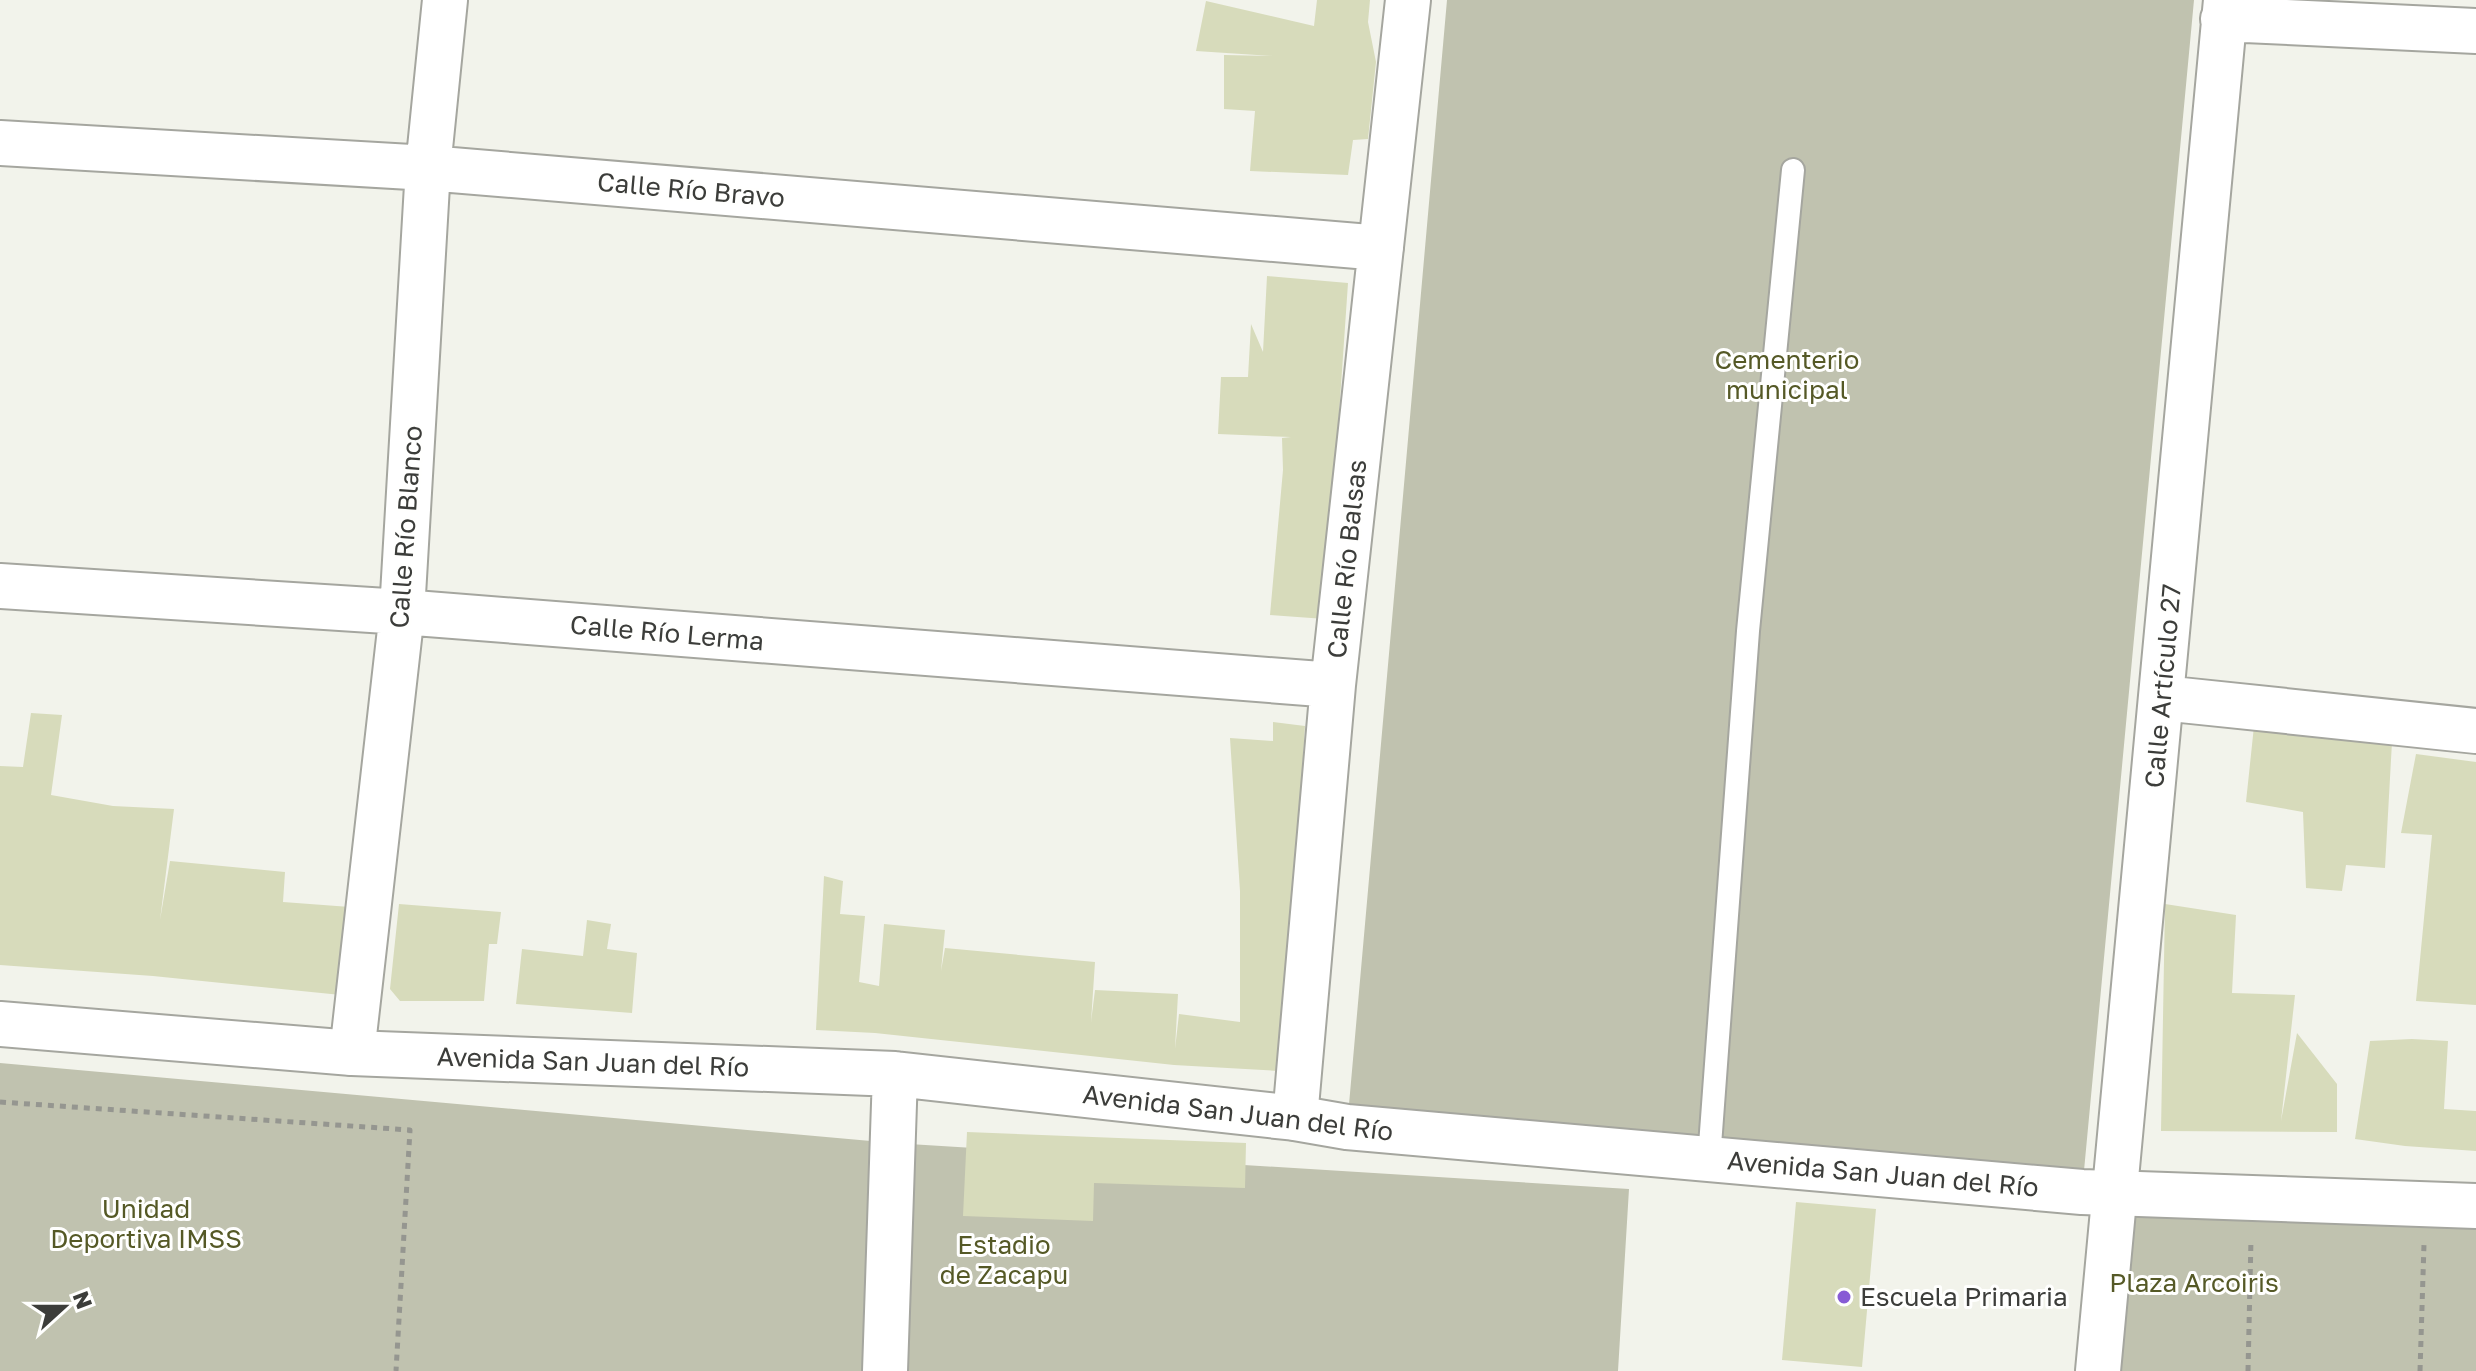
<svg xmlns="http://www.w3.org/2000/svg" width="2476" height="1371" viewBox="0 0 2476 1371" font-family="'Golos Text',sans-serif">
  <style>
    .green { fill: #c0c2af }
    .building { fill: #d7dbbb }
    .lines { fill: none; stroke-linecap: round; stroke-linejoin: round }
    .lane-casing { stroke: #a5a69f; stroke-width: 26 }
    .street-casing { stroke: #a5a69f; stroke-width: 48 }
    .secondary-casing { stroke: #a5a69f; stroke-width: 48 }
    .path { stroke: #959690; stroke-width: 5; stroke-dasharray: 6 6; stroke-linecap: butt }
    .lane { stroke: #fff; stroke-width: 22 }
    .street { stroke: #fff; stroke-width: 44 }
    .secondary { stroke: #fff; stroke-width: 44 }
    .poi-dot { fill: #875bd5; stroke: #fffffe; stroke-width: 3 }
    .labels { text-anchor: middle; stroke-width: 6; stroke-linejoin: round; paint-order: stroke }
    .street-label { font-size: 26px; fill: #3c3d3a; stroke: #fffffe }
    .park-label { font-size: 26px; fill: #555926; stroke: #fffffe }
    .poi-label { font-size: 26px; fill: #3c3d3a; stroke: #fffffe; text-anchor: start }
  </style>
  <rect width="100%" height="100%" fill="#f2f3eb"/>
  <!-- green -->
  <path class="green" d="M1447,0h747l-112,1192 -735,-65z
    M0,1063l893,80 736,46 -11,182h-1618z
    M2114,1193l362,13v165h-378z"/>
  <!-- building -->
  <path class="building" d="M1317,0h53l-2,22 8,40 -8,77 -15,1 -5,35 -98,-4 5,-60 -31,-2v-54l48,1 -76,-5 10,-50 108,25z
    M1267,276l81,7 -23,336 -55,-4 13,-145 -1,-32 9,-1 -73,-3 3,-57h27l3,-53 12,28z
    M31,713l31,2 -11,80 62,11 61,3 -14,111 10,-59 115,11 -2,30 67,5 -9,88 -188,-19 -153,-11v-199l23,1z
    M1273,722l32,4 -9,144v202l-122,-7 -299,-32 -59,-3 8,-154 19,5 -3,33 25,2 -6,66 20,4 5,-62 61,6 -4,41 4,-23 150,14 -4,60 4,-32 83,4 -3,55 4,-35 61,8v-131l-10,-153 43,3z
    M2254,726l138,16 -7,126 -39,-3 -4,26 -36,-3 -3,-76 -57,-10z
    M2416,754l60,8v243l-60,-4 16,-166 -31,-2z
    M399,904l102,8 -4,32h-8l-5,57h-84l-10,-12z
    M2165,904l71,11 -4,78 63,2 -14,126 16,-88 40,51v48l-176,-1z
    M587,920l24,4 -4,25 30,4 -5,60 -116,-9 6,-55 61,7z
    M2412,1039l36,2 -4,68 32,2v40l-71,-5 -50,-7 15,-98z
    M967,1132l279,11 -1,45 -151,-5 -1,38 -130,-5z
    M1796,1202l80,7 -14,158 -80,-7z"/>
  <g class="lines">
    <!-- lane casing -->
    <g class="lane-casing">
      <path id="lane" d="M1709,1159l39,-528 45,-461"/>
    </g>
    <!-- street casing -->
    <g class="street-casing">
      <path id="street" d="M2223,19l253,12
        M0,143l428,25 953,80
        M0,586l402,26 931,73
        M2162,698l314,33
        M352,1053l50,-441 26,-444 17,-168
        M1295,1118l38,-433 75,-685
        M2098,1371l128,-1371"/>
    </g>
    <!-- secondary casing -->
    <g class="secondary-casing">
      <path id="secondary" d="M0,1024l352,29 543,21 400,44 52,9 735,65 394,14
        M885,1371l10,-297"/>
    </g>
    <!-- path -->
    <path class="path" d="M0,1102l410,28 -14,241
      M2248,1371l3,-132
      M2420,1371l4,-127"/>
    <!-- lane -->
    <use href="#lane" class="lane"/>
    <!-- street -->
    <use href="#street" class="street"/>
    <!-- secondary -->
    <use href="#secondary" class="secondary"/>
  </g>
  <!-- markers -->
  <circle class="poi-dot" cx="1844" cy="1297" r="8"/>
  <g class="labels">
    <!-- street labels -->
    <g class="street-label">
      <text transform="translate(691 190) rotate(5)" y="9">Calle Río Bravo</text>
      <text transform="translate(406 527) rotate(-86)" y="9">Calle Río Blanco</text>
      <text transform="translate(1347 559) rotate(-84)" y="9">Calle Río Balsas</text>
      <text transform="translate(667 633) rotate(5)" y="9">Calle Río Lerma</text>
      <text transform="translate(2163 686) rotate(-85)" y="9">Calle Artículo 27</text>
      <text transform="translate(593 1062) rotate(2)" y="9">Avenida San Juan del Río</text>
      <text transform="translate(1238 1113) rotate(7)" y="9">Avenida San Juan del Río</text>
      <text transform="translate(1883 1174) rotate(5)" y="9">Avenida San Juan del Río</text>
    </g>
    <!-- park labels -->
    <g class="park-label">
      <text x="1787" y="369">Cementerio<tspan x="1787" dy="30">municipal</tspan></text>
      <text x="146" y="1218">Unidad<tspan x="146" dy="30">Deportiva IMSS</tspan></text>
      <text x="1004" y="1254">Estadio<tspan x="1004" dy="30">de Zacapu</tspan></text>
      <text x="2194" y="1292">Plaza Arcoiris</text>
    </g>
    <!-- poi labels -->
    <g class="poi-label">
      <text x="1860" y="1306">Escuela Primaria</text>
    </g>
  </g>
  <!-- north arrow -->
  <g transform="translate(64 1307) rotate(69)" stroke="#fffffe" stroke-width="6" paint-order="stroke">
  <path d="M0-6L14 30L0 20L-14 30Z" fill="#3c3d3a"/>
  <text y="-12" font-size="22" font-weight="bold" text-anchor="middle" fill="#3c3d3a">N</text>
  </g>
</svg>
